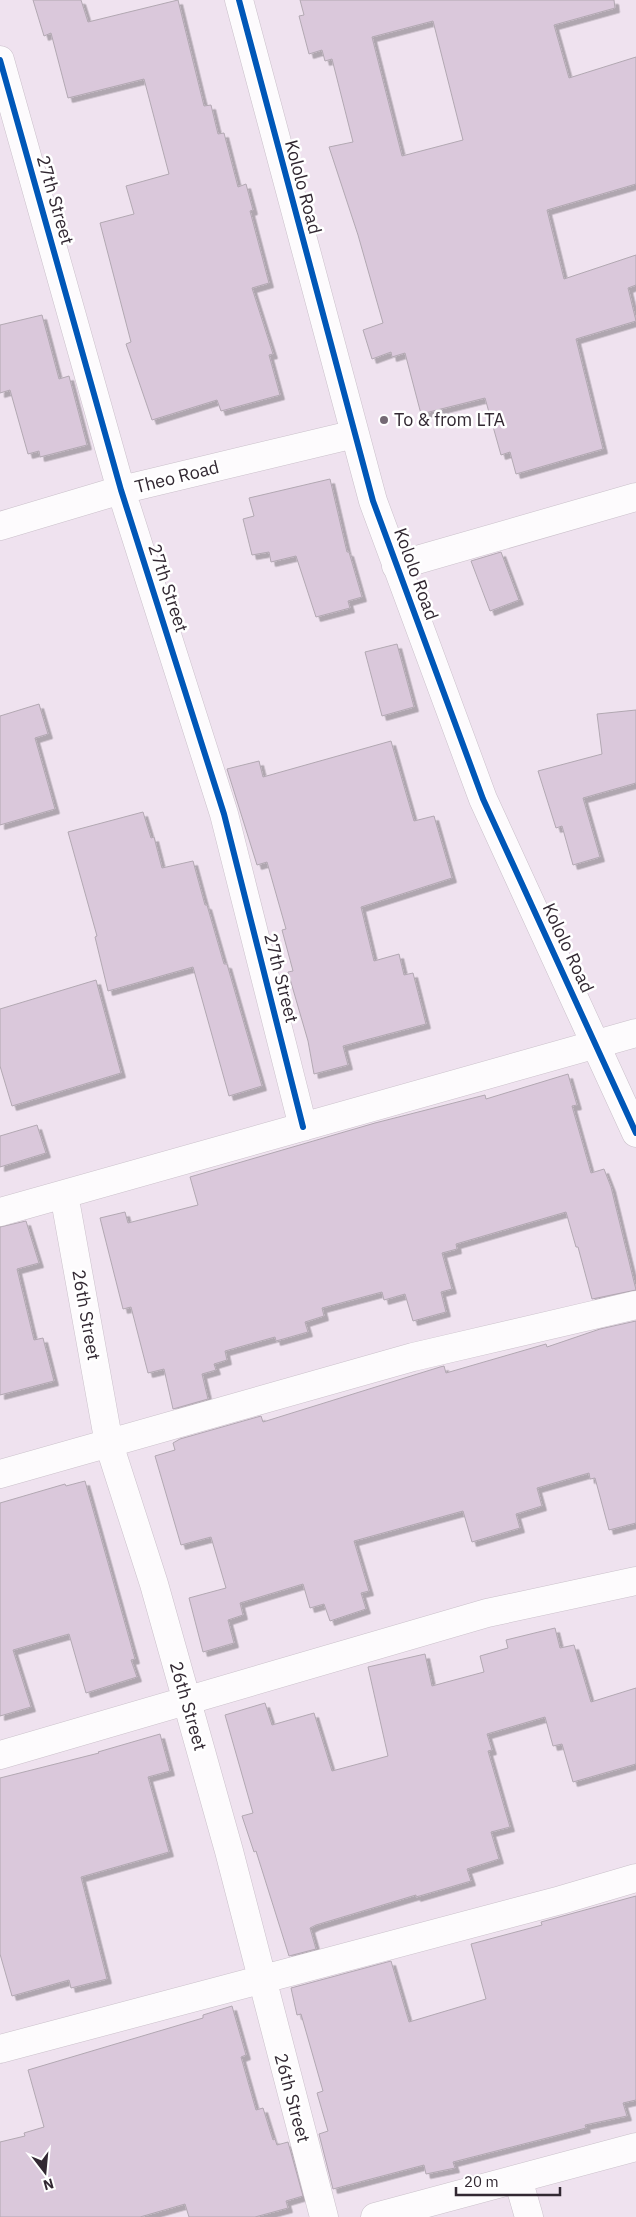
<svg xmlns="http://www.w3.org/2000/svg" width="636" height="2217" viewBox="0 0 636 2217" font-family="'IBM Plex Sans',sans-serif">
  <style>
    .building { fill: #dac8db; stroke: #b2a8b2; fill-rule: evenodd; filter: url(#shadow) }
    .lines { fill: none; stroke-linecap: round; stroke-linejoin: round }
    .minor-casing { stroke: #cac0ca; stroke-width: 29 }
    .minor { stroke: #fdfbfd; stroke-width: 28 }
    .cycleway-casing { stroke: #fff; stroke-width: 9 }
    .cycleway { stroke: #0057b8; stroke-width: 6 }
    .poi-dot { fill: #746974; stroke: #fff; stroke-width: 2 }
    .labels { text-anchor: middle; stroke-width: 5; stroke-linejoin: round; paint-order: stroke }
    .street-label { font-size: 18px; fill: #322832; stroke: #fff }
    .poi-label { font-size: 18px; fill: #322832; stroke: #fff; text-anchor: start }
  </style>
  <defs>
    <filter id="shadow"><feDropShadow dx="4.5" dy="4.5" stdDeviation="0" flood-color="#0004"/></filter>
  </defs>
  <rect width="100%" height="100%" fill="#efe2ef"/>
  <!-- building -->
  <path class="building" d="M33,0h48l7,22 90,-22 26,106 7,-1 7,29 6,-1 14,54 8,-3 7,26 -3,1 19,72 -17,5 21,66 -4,1 11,40 -59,16 -4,-11 -65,20 -26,-76 5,-2 -31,-119 34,-9 -8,-28 43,-12 -25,-95 -76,19 -17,-65 -7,3z
    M300,0h314l1,8 -61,17 15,53 67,-21v127l-89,26 17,69 72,-24v30l-8,3 8,33 -60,18 27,110 -87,25 -6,-22 -9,3 -16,-57 -64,16 -16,-61 -13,4 -1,-5 -19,7 -9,-29 20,-7 -25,-88 -29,-88 24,-5 -21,-83 -7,2 -3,-11 -13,4 -10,-38 5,-1zM433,21l30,119 -61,16 -30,-119z
    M42,315l17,64 10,-3 18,69 -47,12 -1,-6 -11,3 -18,-64 -10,3v-68z
    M330,479l17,73h2l13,45 -14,4 2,7 -34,9 -20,-61 -25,6 -2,-10 -17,3 -9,-36 11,-3 -5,-18z
    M501,552l18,48 -29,11 -19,-50z
    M397,644l17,63 -32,9 -17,-64z
    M39,704l9,30 -13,4 20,71 -55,16v-109z
    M636,710v73l-53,15 17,59 -27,8 -11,-39 -6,2 -18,-57 64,-17 -5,-40z
    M391,741l23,80 20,-5 18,62 -91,29 13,54 25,-7 5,21 9,-2 13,51 -83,22 5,19 -34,9 -6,-33 -20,-69 5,-1 -11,-41 4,-1 -19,-67 -10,3 -30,-96 32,-8 4,16z
    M143,812l8,26 3,-1 8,31 31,-7 12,44h2l17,59h3l35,122 -33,10 -36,-129 -85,24 -13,-54 2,-1 -29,-104z
    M96,980l25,93 -109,33 -12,-40v-57z
    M568,1074l9,31 -5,1 19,67 13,-4 7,18 25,103 -44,9 -14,-52h-2l-10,-35 -110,32 1,5 -15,4 10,36 -11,3 5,20 -33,9 -8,-27 -21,6 -2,-8 -60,16 2,8 -19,6 3,10 -32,9 -1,-4 -50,14 2,9 -13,4 2,6 -14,4 6,25 -35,10 -9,-40 -16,4 -17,-66 -8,2 -23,-91 25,-6 3,11 70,-18 -8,-28 185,-54 110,-28 1,4z
    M37,1125l9,28 -46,14v-31z
    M26,1221l13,42 -22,6 17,71 9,-2 11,43 -54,14v-168z
    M636,1321v202l-27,7 -14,-52 -5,1 -1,-6 -52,15 5,18 -26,8 4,14 -48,14 -9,-31 -109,30 15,50 -8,2 5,16 -36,12 -6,-17 -14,4 -7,-24 -63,19 3,12 -15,5 6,23 -31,9 -14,-54 37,-10 -15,-51 -30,8 -26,-89 20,-6 -2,-7 7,-4 81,-23 2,6 177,-55 4,-1 2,7 100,-29 1,3 53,-18z
    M85,1481l50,178 -4,1 6,17 -51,16 -17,-59 -56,16 18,57 -31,9v-213l65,-19 1,2z
    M555,1628l5,20 14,-3 17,57 45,-14v76l-63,18 -11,-38 -9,2 -8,-29 -58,17 5,16 -4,1 22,76 -19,5 8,27 -32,10 4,12 -55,16v-2l-100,30 -6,3 6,21 -27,7 -33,-105 -2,1 -12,-36 11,-3 -28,-98 40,-12 7,22 42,-12 18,58 56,-15 -20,-89 57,-13 7,32 52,-14 -4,-16 28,-8 -2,-8z
    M160,1734l10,37 -22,6 21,75 -88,25 26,102 -36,9 -2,-8 -57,16 -12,-42v-176l99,-25 -1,-1z
    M636,1896v204l-13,3 4,13 -42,9 1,3 -133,34 2,6 -29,6 -2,-9 -91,24 -14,-55 9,-3 -11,-38 6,-2 -22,-77 -4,1 -6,-27 100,-27 18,61 77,-23 -15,-55 71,-19 -1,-3z
    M232,2006l14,49 -5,2 15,53 7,-2 10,32 2,-1 2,6 11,-3 15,54 -17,5 2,7 -33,9h-66l-4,-13 -45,13h-140v-75l25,-6 -1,-3 20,-6 -16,-57 175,-52v-3z"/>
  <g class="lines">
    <!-- minor casing -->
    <g class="minor-casing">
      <path id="minor" d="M239,0l134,501 110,298 153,334
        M0,60l121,430 103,324 79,313
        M0,526l121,-36 234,-56
        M396,566l240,-69
        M64,1194l45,250 45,140 75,267 95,366
        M0,1212l636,-179
        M0,1474l413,-117 223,-52
        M0,1755l487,-142 149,-32
        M0,2049l561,-149 75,-22
        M518,2179l11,38
        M375,2217l261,-70"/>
    </g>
    <!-- minor -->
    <use href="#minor" class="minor"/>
    <!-- cycleway casing -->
    <g class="cycleway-casing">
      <path id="cycleway" d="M239,0l134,501 110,298 153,334
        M0,60l121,430 103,324 79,313"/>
    </g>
    <!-- cycleway -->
    <use href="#cycleway" class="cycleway"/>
  </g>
  <!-- markers -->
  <circle class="poi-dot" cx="384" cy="420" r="5"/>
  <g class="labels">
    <!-- street labels -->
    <g class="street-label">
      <text transform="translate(303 187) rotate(75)" y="6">Kololo Road</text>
      <text transform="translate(55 200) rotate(74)" y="6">27th Street</text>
      <text transform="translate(177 477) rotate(-14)" y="6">Theo Road</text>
      <text transform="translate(416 574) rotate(70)" y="6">Kololo Road</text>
      <text transform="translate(168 588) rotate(72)" y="6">27th Street</text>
      <text transform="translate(568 948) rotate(65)" y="6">Kololo Road</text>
      <text transform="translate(281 978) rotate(76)" y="6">27th Street</text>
      <text transform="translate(86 1315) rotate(80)" y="6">26th Street</text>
      <text transform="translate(188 1706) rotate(74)" y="6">26th Street</text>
      <text transform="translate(292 2098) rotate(75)" y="6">26th Street</text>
    </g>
    <!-- poi labels -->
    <g class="poi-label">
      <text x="394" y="426">To &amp; from LTA</text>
    </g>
  </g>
  <!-- north arrow -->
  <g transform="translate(45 2172) rotate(164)" stroke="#ffffff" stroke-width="4" paint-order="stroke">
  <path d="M0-4L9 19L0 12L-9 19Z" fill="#322832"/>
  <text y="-8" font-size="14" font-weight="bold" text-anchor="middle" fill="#322832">N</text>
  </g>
  <!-- scale -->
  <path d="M456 2187v8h104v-8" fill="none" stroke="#322832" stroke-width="2.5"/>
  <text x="464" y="2187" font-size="15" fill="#322832" stroke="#ffffff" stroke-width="4" paint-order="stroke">20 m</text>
</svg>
